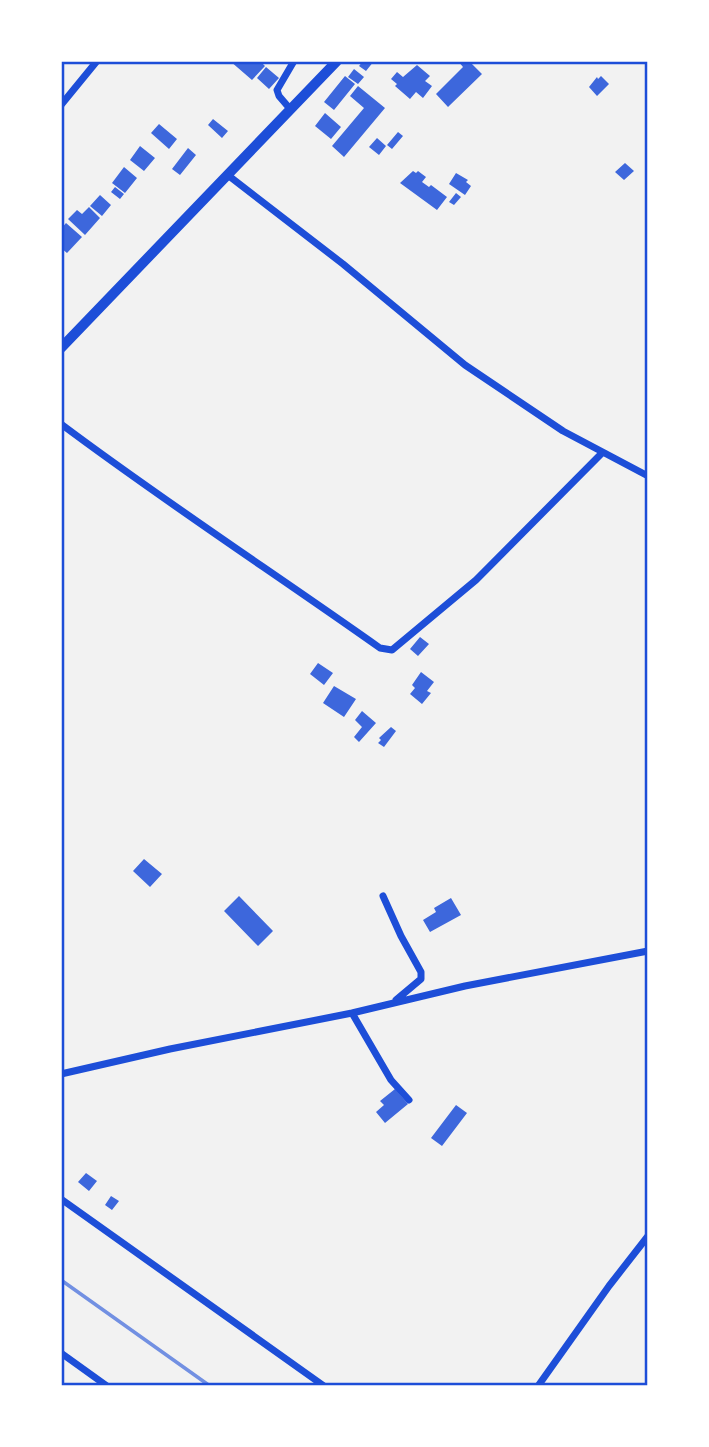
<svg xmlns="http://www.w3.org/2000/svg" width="709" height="1447" viewBox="0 0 709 1447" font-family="'Public Sans',sans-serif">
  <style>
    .building { fill: #3d67dc }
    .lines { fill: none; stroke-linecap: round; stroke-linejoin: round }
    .minor { stroke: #1d4ed8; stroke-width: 7 }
    .secondary { stroke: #1d4ed8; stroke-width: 10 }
    .rail { stroke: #7290e2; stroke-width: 3.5 }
    .neatline { fill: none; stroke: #1d4ed8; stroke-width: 2.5 }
  </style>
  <rect width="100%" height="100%" fill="#f2f2f2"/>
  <!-- building -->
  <path class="building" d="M230,61h30l5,5 -13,14z
    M363,61h11l-8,10 -7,-5z
    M458,61h11l13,13 -34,33 -12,-13 27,-27z
    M417,65l13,11 -5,5 7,5 -9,12 -7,-6 -6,7 -15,-13 2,-2 -6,-5 6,-7 6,5z
    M266,67l13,11 -10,11 -12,-11z
    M354,69l10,8 -6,7 -10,-7z
    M345,76l10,8 -21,26 -10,-8z
    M601,76l8,8 -12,12 -8,-9 8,-10 1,2z
    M358,86l27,22 -41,49 -12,-11 32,-38 -14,-12z
    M325,113l16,14 -10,12 -16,-13z
    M213,119l15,12 -6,7 -14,-13z
    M159,124l18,15 -8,10 -18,-16z
    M398,132l5,4 -11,13 -5,-4z
    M377,138l9,8 -7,9 -10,-8z
    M140,146l15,12 -11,13 -14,-11z
    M188,148l8,7 -16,20 -8,-6z
    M625,163l9,8 -10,9 -9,-8z
    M124,167l13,11 -12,15 -13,-10z
    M413,171l3,2 2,-2 8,6 -4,5 7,5 2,-2 16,12 -10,13 -37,-27z
    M456,173l12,7 -2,2 5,4 -6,9 -16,-11z
    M115,187l9,7 -4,5 -9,-7z
    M456,193l5,4 -7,8 -5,-3z
    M100,195l11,10 -9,11 -12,-10z
    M89,207l11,11 -15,17 -17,-16 9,-9 5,4z
    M66,223l16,14 -15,16 -6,-5v-19z
    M420,637l9,7 -11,12 -8,-7z
    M318,663l15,10 -9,12 -14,-11z
    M421,672l13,10 -7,9 4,2 -9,11 -12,-10 5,-6 -3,-3z
    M334,686l22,13 -12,18 -21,-14z
    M362,711l14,12 -17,19 -5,-5 8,-10 -7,-7z
    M391,727l5,4 -12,16 -6,-4 3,-3 -2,-2z
    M144,859l18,15 -12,13 -17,-16z
    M239,896l34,35 -15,15 -34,-35z
    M451,898l10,17 -31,17 -7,-12 13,-8 -2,-4z
    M395,1089l13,15 -23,19 -9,-11 8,-7 -4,-4z
    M456,1105l11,8 -25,33 -11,-8z
    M86,1173l11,8 -8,10 -11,-9z
    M111,1196l8,5 -7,9 -7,-5z"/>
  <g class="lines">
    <!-- minor -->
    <path class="minor" d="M61,105l36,-44
      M291,110l-12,-14 -2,-6 17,-29
      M229,176l114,88 122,101 98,66 85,45
      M61,424c104,78 213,149 319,224l12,2 84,-70 126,-127
      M383,896l18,40 20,36v7l-25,21
      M352,1013l39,67 18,20
      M61,1074l109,-25 182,-36 113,-27 183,-35
      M61,1199l263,187
      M61,1353l46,33
      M538,1386l71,-100 39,-50"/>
    <!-- secondary -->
    <path class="secondary" d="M61,348l276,-287"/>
    <!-- rail -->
    <path class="rail" d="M61,1280l149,106"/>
  </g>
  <!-- border -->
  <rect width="709" height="1447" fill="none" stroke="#ffffff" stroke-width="126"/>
  <rect x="63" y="63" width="583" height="1321" class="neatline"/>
</svg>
